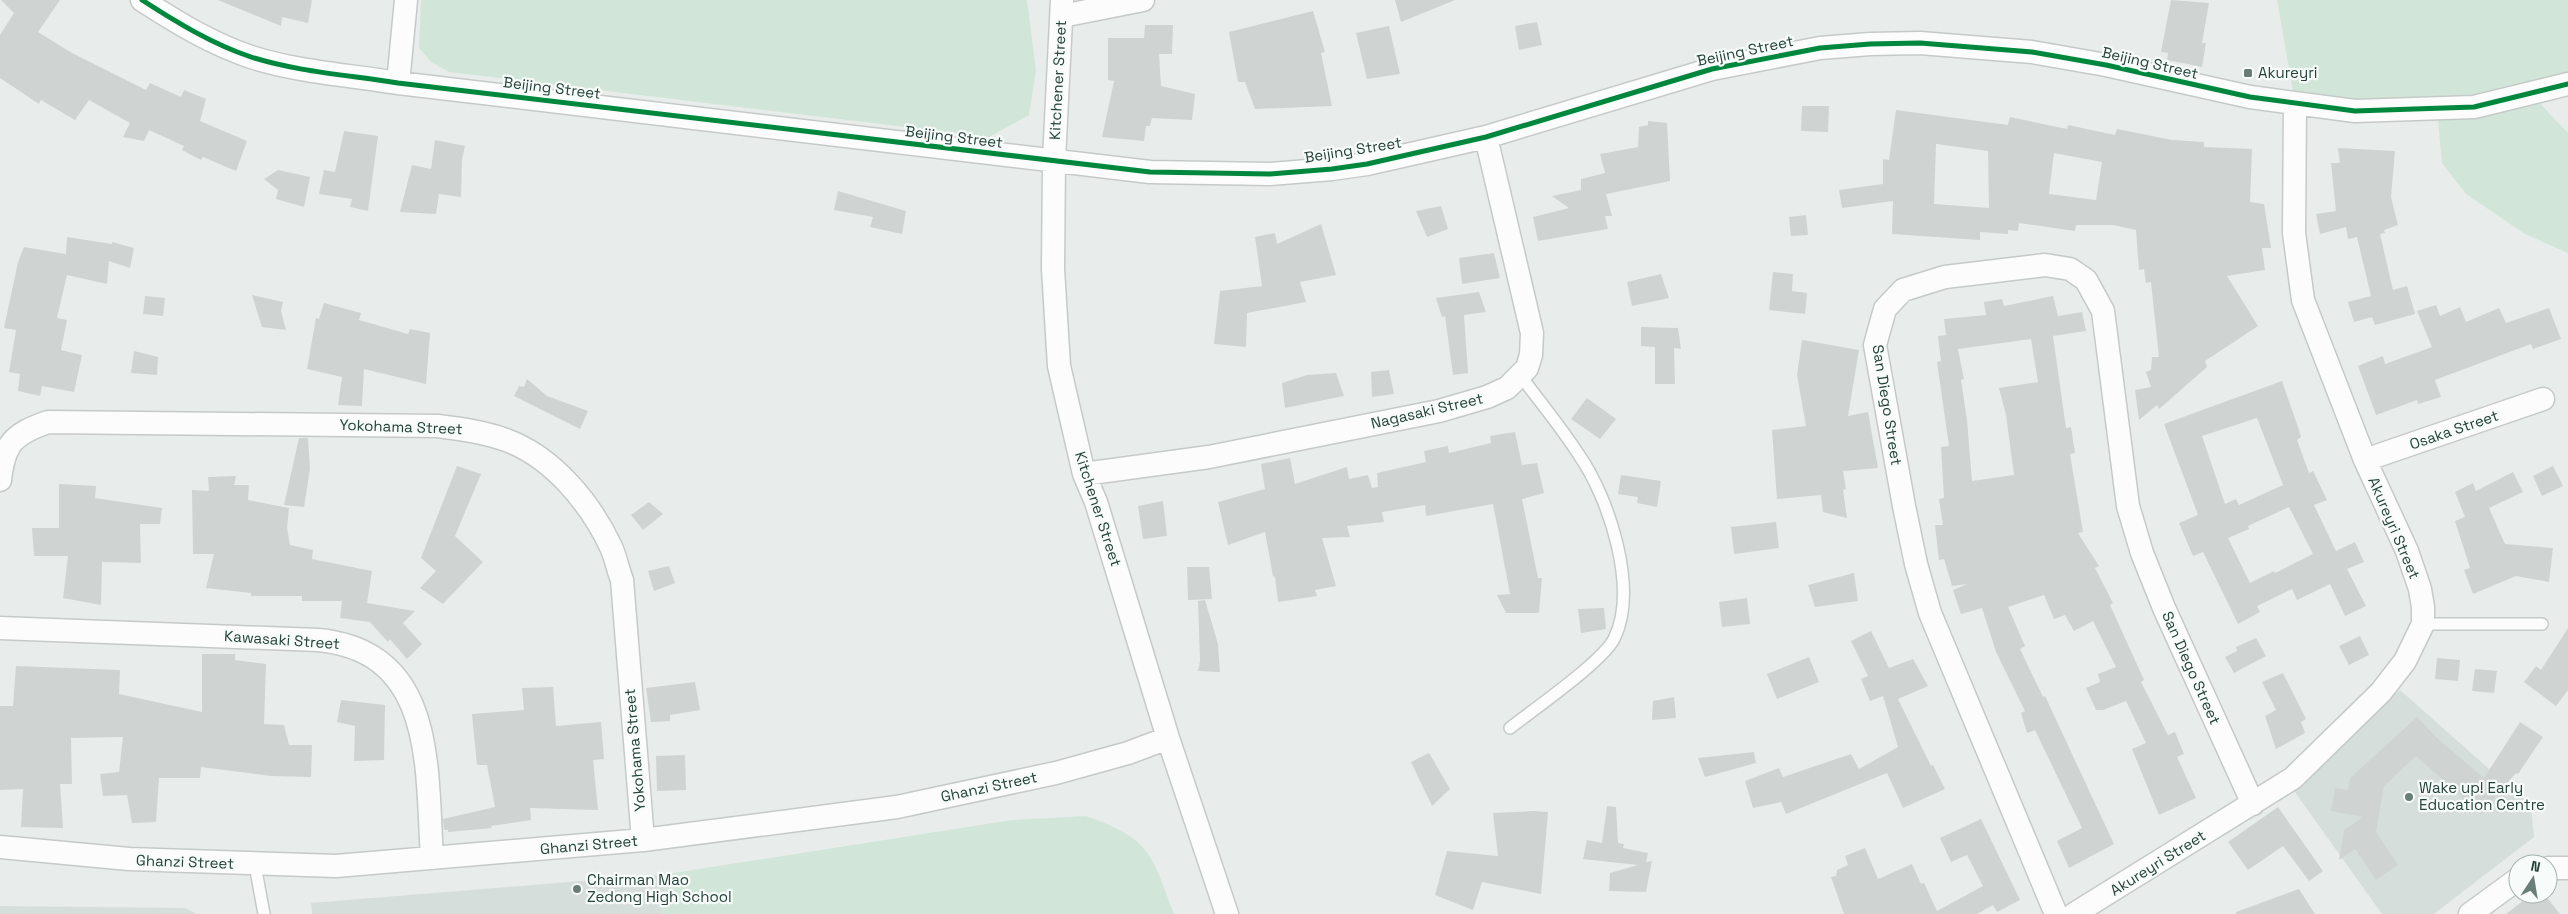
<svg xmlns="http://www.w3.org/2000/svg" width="2568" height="914" viewBox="0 0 2568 914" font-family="'Space Grotesk',sans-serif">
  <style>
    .built { fill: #d6dedb }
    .green { fill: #d1e6d8 }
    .building { fill: #cfd4d2; fill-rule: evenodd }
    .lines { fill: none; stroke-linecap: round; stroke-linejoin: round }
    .service-casing { stroke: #c5cac8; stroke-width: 14 }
    .minor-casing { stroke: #c5cac8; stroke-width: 25 }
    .service { stroke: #fcfcfc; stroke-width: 11 }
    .minor { stroke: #fcfcfc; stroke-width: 22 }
    .cycleway-casing { stroke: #f7fbf9; stroke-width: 8 }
    .cycleway { stroke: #00873e; stroke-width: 5 }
    .poi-dot { fill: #697e78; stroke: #f7fbf9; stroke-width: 2 }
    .labels { text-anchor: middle; stroke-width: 4.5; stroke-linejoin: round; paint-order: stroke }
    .street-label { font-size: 15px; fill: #24423a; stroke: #f7fbf9 }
    .poi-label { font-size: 15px; fill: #24423a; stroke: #f7fbf9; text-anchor: start }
  </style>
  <rect width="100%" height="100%" fill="#e8edeb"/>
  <!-- built -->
  <path class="built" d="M2400,690l131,116 3,31 -100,77h-52l-90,-126z
    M667,874l-6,40h-349l-1,-11z
    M0,906l185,2 12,6h-197z"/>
  <!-- green -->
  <path class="green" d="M421,0h606l9,70 -7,45 -40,22 -540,-65 -18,-10 -12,-14z
    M2277,0h291v84l-37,10 37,39v120l-43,-19 -59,-40 -24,-31 -5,-54 -142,-6z
    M1086,816c65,23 65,37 88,98h-513l6,-40 345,-54z"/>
  <!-- building -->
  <path class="building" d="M1,0h59l-22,32 34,21 74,37 4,-7 31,14 3,-7 22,9 -6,22 47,20 -11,30 -33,-14 -2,3 -19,-10 2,-4 -35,-16 -5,11 -21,-4 7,-14 -41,-23 -14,20 -34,-20 -2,4 -39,-26v-43l14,-22z
    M218,0h94l-4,23 -26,-6 -1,9z
    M1395,0h60l-54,22z
    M2171,0l38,3 -7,40h4l-4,24 -35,-7 1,-7 -7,-1z
    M1313,11l12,41 -4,1 11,53 -77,3 -10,-27h-7l-9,-50z
    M1537,22l5,23 -23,5 -4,-24z
    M1145,25h28l-1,29h-13l2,32 34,8 -3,26 -40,-2 -2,8h-4l-2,15 -42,-4 12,-56 -6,-1v-42h36z
    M1389,26l11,48 -33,5 -11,-46z
    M1802,106h27l-1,26 -27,-1z
    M1896,110l112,15 2,-8 57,12 1,-4 47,10 2,-6 55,11 32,2v5l48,2 -2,53 14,2 7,44h-9l3,22 -38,6 31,50 -53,35 2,6 -48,42 -2,-4 -18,15 -4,-30 16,-3 -5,-15 5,-2 1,-13h7l-8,-75 -5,1 -2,-14 -5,1 -3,-40 -23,-5h-37l-1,6 -56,-8 -1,8 -10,-1v4l-28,-2v8l-88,-6 1,-33 -51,7 -3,-18 44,-6v-25l6,1zM1936,144l52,7 1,57 -55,-4zM2054,153l48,9 -6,38 -47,-6z
    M1648,121l19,2 3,58 -64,13 6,22h-7l3,13 -70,12 -5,-24 36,-9 -17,-12 29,-6v-11l24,-6 -5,-19 38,-7 1,-20 9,-2z
    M344,131l34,5 -10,75 -18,-4 2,-8 -33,-5 5,-24 11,2z
    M435,140l30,6 -3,14 -1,37 -22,-3 -3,20 -36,-2 12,-47 19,4z
    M2338,148l57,3 -4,46 7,28 -14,5 1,3 -5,1 13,56 14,-4 8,28 -40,11 -3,-8 -18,5 -6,-20 23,-6 -14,-59 -9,2 -2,-12 -26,7 -4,-20 20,-3 -5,-48h9z
    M278,170l32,7 -6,30 -28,-8 2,-9 -14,-11z
    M838,191l68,20 -4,23 -32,-7 3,-10 -39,-7z
    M1441,206l7,23 -21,8 -11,-26z
    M1806,215l2,20 -17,1 -2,-19z
    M1321,224l15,51 -36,7 6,20 -59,11 -1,34 -32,-3 6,-53 42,-5 -7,-49 20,-4 2,11z
    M67,237l45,7v-2l22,6 -4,20 -21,-7 -2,23 -40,-9 -10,43 10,2 -6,30 21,5 -8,37 -32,-6 -2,10 -22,-5 2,-17 -11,-2 7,-42 -12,-2 14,-66 6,-15 42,7z
    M1494,253l6,25 -38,6 -3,-26z
    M1773,272l20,2 -1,17 15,2 -2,21 -36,-4z
    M1661,274l8,24 -37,8 -5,-24z
    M1479,292l7,20 -22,3 4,58 -15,2 -8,-59 -3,1 -6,-19z
    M252,295l31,7 -2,9 5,19 -24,-3z
    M145,296l20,2 -2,18 -20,-2z
    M2053,296l5,20 24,-4 4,19 -33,5 13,92 5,-1 4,26 -5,1 13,78 -5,1 21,33 -4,2 18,35 -3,2 34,75 -3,2 27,53 7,-3 9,22 -7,3 19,41 -37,17 -27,-66 14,-6 -20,-42 -23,9h-7l-10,-22 14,-6 -2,-8 18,-7 -23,-46 -19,10 -9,-16 -11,4 -10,-24 -36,12 17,39 -5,3 23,48 2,-1 69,148 -45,24 -12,-27 25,-13 -47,-98 -8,3 -6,-20 4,-2 -29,-59 -14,-44 -21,6 -8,-24 14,-6 -15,2 -8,-27 -5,1 -4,-35h8l-4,-26 5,-1 -3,-51 8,-1 -12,-84 4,-1 -3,-25 8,-1 -2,-16 42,-4 -2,-13 18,-3 2,7zM2031,339l7,43 -39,6 7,27 8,60 -42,6 -5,-61 -6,-40 3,-1 -6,-30z
    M324,303l37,10 -2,7 49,14 2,-5 20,4 -4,51 -62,-15 -2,37 -24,-1 4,-28 -35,-8 9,-51 3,1z
    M2436,305l4,11 20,-9 6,15 33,-14 7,15 43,-15 12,31 -28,10 -2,-5 -96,36 6,17 -23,7 -1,-4 -41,15 -18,-49 25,-10 2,8 47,-17 -15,-36z
    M1641,327l37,1 3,21 -7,-1 1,36h-20v-37l-14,-1z
    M1802,340l57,10 -11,66 20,-4 10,56 -35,3 3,18 -3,1 4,28 -24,-6 -2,-17 -44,4 -5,-69 34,-4 -9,-51z
    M134,351l24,6 -1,18 -26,-2z
    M1389,370l5,24 -22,3 -1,-25z
    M1336,373l8,23 -59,12 -3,-25 25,-8z
    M527,379l20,17 41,15 -8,18 -66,-33 5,-10 5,1z
    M2282,381l17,49 2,7 -4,3 12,33 4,-2 14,29 -13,5 22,46 19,-9 9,20 -17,7 19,37 -21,10 -15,-32 -33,16 -5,-11 -35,17 3,6 -22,12 -35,-72 -10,4 -14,-33 19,-8 -34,-91zM2257,418l26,67 -44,20 -3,-6 -11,5 -23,-68zM2289,507l24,47 -38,19 -1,-2 -24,12 -22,-45 21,-9 -1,-3z
    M1587,398l29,21 -16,20 -29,-20z
    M1515,432l7,33 15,-2 7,30 -22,6 16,79h4l-3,35h-33l-9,-18 13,-1 -17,-90 -67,12 -1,-11 -43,7 2,10 -37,4 3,11 -28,1 14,48 -21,4 2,6 -39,6 -3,-25 -2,-1 -8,-44 -37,13 -10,-43 47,-13 -4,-25 29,-6 5,26 52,-17 2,12 19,-4 4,13 6,-1 -1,-14 49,-11 -2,-11 24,-5 1,7 42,-10 -1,-7z
    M299,438h9l2,31 -6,38 -20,-2z
    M457,466l24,8 -26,62 28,26 -40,42 -23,-16 16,-17 -15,-13z
    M2553,466l10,20 -21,10 -9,-20z
    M2513,472l10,20 -34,16 16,36 48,4 -4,34 -33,-6 -43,18 -9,-24 6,-2 -15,-47 10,-4 -10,-25 18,-9 3,8z
    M1621,475l40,6 -4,26 -20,-4 1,-6 -20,-3z
    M236,476l-2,9h15l-1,15 41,8 -2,20 3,17 23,5 -1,9 60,12 -5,32 48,8 -12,12 19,21 -15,15 -17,-20 -2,3 -18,-20 -30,-4 2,-17h-40v-5h-51v-3l-45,-5 8,-34h-21l-1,-64 17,1 -1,-14z
    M59,484l37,2 -1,12 67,10 -2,16h-20l1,39 -39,-1 -1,43 -38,-7 5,-42h-34l-2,-28h27z
    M1163,501l4,35 -24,3 -5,-33z
    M649,502l14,12 -20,16 -12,-15z
    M1776,522l3,26 -45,6 -3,-27z
    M669,566l6,17 -21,8 -6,-20z
    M1187,567h22l3,32 -24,1z
    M1854,573l4,28 -43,6 -7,-22z
    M1747,598l3,26 -28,3 -3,-25z
    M1205,600l13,44 2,28 -22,-1 2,-10 -2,-60z
    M1604,608l2,21 -25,4 -3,-24z
    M2568,628v62l-12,16 -32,-24 12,-16 5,4z
    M1871,631l18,37 24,-9 15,27 -30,13 33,67 2,-1 12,24 -42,19 -16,-35 -101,41 -5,-12 -28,6 -8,-27 34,-13 4,9 68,-23 8,15 39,-22 -15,-51 -13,5 -9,-22 7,-3 -17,-35z
    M2360,636l9,19 -20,10 -10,-19z
    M2256,638l10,18 -32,17 -9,-16 12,-6 -1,-4z
    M202,654h33v6l31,4 -2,60 20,1 5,20h23l-1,32 -40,-1 -70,-9 -1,11h-41l-3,44 -24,1 -5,-28 -24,1 -3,-22 19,-2 4,-35 -52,1 1,46h-12l3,44 -42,-1 2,-38 -23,1v-84h13l3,-40 104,4 -1,24 83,18z
    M1809,657l10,25 -42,17 -10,-25z
    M2437,658l23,2 -2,21 -23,-2z
    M2475,669l22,2 -3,22 -22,-2z
    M2283,673l23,46 -5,3 4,11 -29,16 -11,-33 11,-6 -14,-28z
    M695,682l5,28 -30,5v6l-19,1 -5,-34z
    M553,687l3,39 45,-4 3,37 -11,1 5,50 -68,-2 1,12 -40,6 1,2 -44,4v-2h-4l-1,-11 52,-12 -8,-42h-10l-5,-51 52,-4 -2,-22z
    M1674,697l2,21 -24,2 1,-19z
    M341,700l44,5 -1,55 -30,1 1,-35 -18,-4z
    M2417,717l21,22 46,39 36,-56 23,15 -25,37 -2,-1 -35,41 -65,-58 -32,30 -8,46 22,33 -22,15 -21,-31 -16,11 5,-30 19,-13 -32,-6 4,-23 13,2 2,-12z
    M1754,752l2,11 -51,14 -7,-19z
    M1429,753l21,36 -18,17 -21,-44z
    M685,755l1,35 -29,1 -1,-35z
    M1607,806l9,1 2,36 6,1 -1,4 25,5 -2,9 6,-1 -6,31 -37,-1 1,-18 28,-8 -55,-6 4,-19 15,3z
    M2278,807l45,64 -14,10 -26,-35 -35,24 -20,-28z
    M1534,811l14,1 -7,82 -59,-12 -9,28 -38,-15 12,-44 51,5 -5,-43z
    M1981,819l39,81 -23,12 -4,-7 -16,9h-133l-13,-37 5,-1 1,-6 11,-5 -3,-9 20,-8 13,31 34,-15 9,20 3,-1 13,28 46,-25 -16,-31 -16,7 -11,-24z
    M2299,889l16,25h-79v-2z
    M2532,894h12l16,20h-54z"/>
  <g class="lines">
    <!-- service casing -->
    <g class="service-casing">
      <path id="service" d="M2423,624h119
        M1510,728c24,-19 92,-66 104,-89 25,-50 -5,-141 -35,-184 -18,-28 -39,-53 -59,-80
        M255,865l9,49"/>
    </g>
    <!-- minor casing -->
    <g class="minor-casing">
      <path id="minor" d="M142,0c34,22 70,44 109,57 47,15 98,18 147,26l752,89 120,2 62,-5 35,-5 119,-27 226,-68 108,-21 50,-4 50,-1 112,9 74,13 144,32 105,14 119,-4 94,-23
        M1062,0l-8,160 -1,109 6,97 25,108 12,28 72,236 59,176
        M1062,16l81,-16
        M398,83l8,-83
        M2365,460l178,-61
        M1084,474l125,-17 230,-46 48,-14 20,-9 20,-20 4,-13 1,-22 -46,-196
        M0,480c4,-36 13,-46 48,-58l390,4c23,3 46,6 68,14 47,17 85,64 105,107 5,11 7,23 11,33l21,260
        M0,628l318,12c119,11 108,130 114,218
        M0,847l129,12 207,7 307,-26 254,-33 159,-34 72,-20 40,-15
        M2548,868h20
        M2056,914l-126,-301 -14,-49 -12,-58 -29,-161 10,-36 18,-19 42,-13 100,-12 25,4 16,11 17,31 25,195 14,47 22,55 89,196
        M2074,914l219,-136 88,-86 24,-31 18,-37v-17l-3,-18 -13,-38 -42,-91 -62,-160 -9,-67 1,-130
        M2470,914l48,-35"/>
    </g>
    <!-- service -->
    <use href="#service" class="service"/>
    <!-- minor -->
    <use href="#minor" class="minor"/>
    <!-- cycleway casing -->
    <g class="cycleway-casing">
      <path id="cycleway" d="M142,0c34,22 70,44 109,57 47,15 98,18 147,26l752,89 120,2 62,-5 35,-5 119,-27 226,-68 108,-21 50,-4 50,-1 112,9 74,13 144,32 105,14 119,-4 94,-23"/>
    </g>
    <!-- cycleway -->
    <use href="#cycleway" class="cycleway"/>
  </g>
  <!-- markers -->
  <g class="poi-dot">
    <rect x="2243" y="68" width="10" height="10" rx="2.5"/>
    <circle cx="2409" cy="797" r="5"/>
    <circle cx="577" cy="889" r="5"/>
  </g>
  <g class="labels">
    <!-- street labels -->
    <g class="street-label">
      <text transform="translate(1745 51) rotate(-12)" y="5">Beijing Street</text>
      <text transform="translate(2150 63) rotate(13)" y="5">Beijing Street</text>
      <text transform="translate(1058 80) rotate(-87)" y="5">Kitchener Street</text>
      <text transform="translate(552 88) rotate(7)" y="5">Beijing Street</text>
      <text transform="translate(954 137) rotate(7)" y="5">Beijing Street</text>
      <text transform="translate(1353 150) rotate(-9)" y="5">Beijing Street</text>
      <text transform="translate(1887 405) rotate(81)" y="5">San Diego Street</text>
      <text transform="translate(1427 411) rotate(-13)" y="5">Nagasaki Street</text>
      <text transform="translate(401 427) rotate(2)" y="5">Yokohama Street</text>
      <text transform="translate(2454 430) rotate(-19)" y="5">Osaka Street</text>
      <text transform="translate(1098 509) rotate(72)" y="5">Kitchener Street</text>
      <text transform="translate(2394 528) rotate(67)" y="5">Akureyri Street</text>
      <text transform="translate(282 640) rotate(4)" y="5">Kawasaki Street</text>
      <text transform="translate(2191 668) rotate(66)" y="5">San Diego Street</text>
      <text transform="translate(635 750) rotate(-95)" y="5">Yokohama Street</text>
      <text transform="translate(989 787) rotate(-12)" y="5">Ghanzi Street</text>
      <text transform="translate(589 845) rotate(-5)" y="5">Ghanzi Street</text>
      <text transform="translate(185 862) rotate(2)" y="5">Ghanzi Street</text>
      <text transform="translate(2158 863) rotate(-32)" y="5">Akureyri Street</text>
    </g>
    <!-- poi labels -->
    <g class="poi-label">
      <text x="2258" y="78">Akureyri</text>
      <text x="2419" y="793">Wake up! Early<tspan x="2419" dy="17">Education Centre</tspan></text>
      <text x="587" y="885">Chairman Mao<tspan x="587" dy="17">Zedong High School</tspan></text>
    </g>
  </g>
  <!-- north arrow -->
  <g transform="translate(2533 879) rotate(12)"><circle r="24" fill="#f7fbf9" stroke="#a3b1ad"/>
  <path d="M0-4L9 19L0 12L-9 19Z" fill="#697e78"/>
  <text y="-8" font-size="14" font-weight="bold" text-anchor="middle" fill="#24423a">N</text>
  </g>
</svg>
